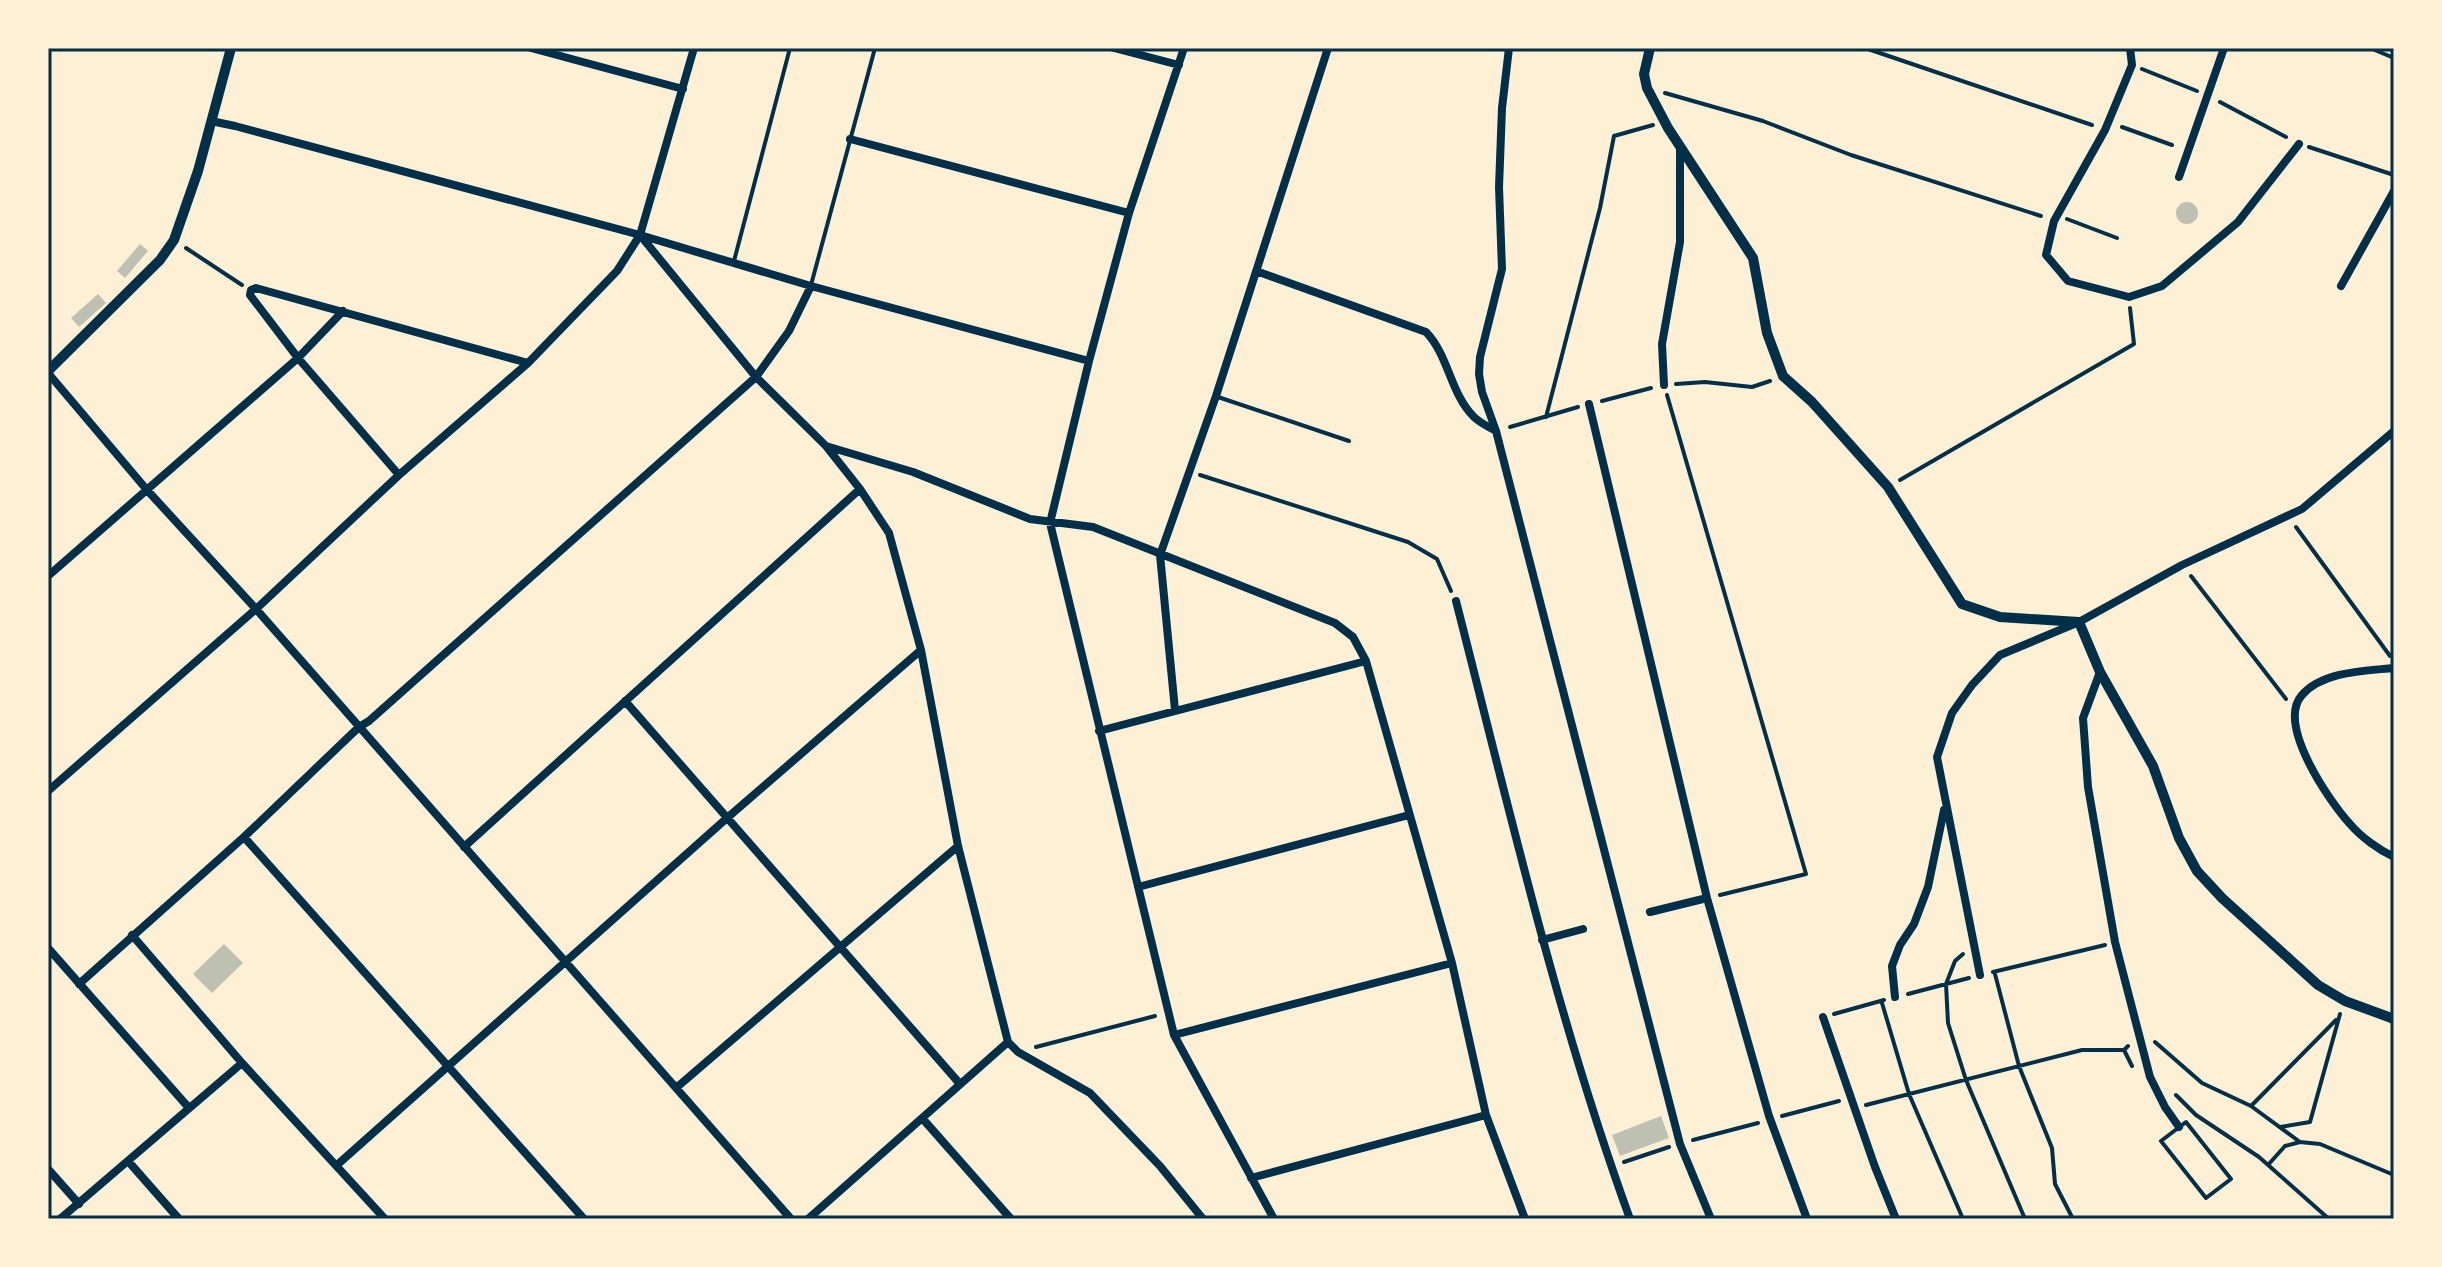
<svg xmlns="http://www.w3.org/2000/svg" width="2442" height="1267" viewBox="0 0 2442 1267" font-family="Figtree,sans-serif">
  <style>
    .building { fill: #bec0b2 }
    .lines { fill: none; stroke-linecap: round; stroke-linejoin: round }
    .path { stroke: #003049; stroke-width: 4 }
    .service { stroke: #003049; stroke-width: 4 }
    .minor { stroke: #003049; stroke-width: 8 }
    .tertiary { stroke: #003049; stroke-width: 10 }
    .neatline { fill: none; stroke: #003049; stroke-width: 3 }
  </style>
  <rect width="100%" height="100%" fill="#fdf0d5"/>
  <!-- building -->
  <path class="building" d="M2176 213a11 11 0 1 1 22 0a11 11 0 1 1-22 0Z
    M140,244l8,7 -23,27 -8,-7z
    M98,294l8,9 -27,24 -8,-9z
    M224,944l19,19 -31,30 -19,-19z
    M1661,1116l8,22 -49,18 -8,-21z"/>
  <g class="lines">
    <!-- path -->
    <path class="path" d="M1865,48l227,77
      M2370,48l24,10
      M2142,69l55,22
      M1665,93l98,28 88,34 190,61
      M2220,102l66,35
      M2122,127l50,18
      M2309,147l85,28
      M2067,219l50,19
      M186,248l56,37
      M1676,384l29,-2 47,5 18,-6
      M1667,395l139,479 -86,21
      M1602,401l49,-13
      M1546,417l54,-209 14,-72 39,-11
      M1510,427l68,-20
      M1200,475l208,67 29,17 14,32
      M1900,480l234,-136 -4,-36
      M2296,527l94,129
      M2191,576l95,123
      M1963,954l-8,7 -9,23 2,39 18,57 59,139
      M1993,972l112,-27
      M1995,974l24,92 33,82 3,36 18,35
      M1908,994l61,-16
      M1882,1003l27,91 54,125
      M1834,1014l50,-14
      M2155,1042l47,41 49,23 49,36
      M1036,1047l119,-31
      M2124,1050l8,16
      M2176,1095l20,20 63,42 70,62
      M1866,1105l216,-55h42l4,-4
      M2251,1106l85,-86
      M1782,1116l57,-15
      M2186,1122l45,57 -25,19 -45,-57z
      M2280,1127l30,-5 30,-108
      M1693,1140l65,-17
      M1624,1162l45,-15
      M2268,1165l17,-19 15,-4 20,2 74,31"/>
    <!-- service -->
    <path class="service" d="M734,261l56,-213
      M811,285l64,-237
      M1218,397l131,44"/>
    <!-- minor -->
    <path class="minor" d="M531,48l152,41
      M1114,48l65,17
      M1184,48l-55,165 -40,148 -39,162 124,512 100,184
      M1509,48l-7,60 -3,79 3,82 -22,88 -1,17 3,18 14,39 184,713 31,75
      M2130,48l2,17 -27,65 -51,91 -8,34 22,26 61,16 33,-11 76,-64 61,-78
      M211,121l24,5 405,109 171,51 278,75
      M850,139l279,74
      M2179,177l45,-129
      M640,235l116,142 70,69 87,26 117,47 63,8 242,96 18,14 13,24 86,302 34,152 39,104
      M1256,271l170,61c23,24 24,61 48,85 6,6 15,10 22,14
      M2341,286l53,-95
      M48,373l99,117 109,119 535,610
      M1664,385l-2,-41 18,-102v-94
      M1589,404l118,494 62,218 38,103
      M826,446l34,43 29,44 32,117 37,196 50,196
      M399,475l-101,-117 -48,-63 1,-5 5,-2 272,75
      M48,576l250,-218 45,-47
      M1456,601c53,207 101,417 174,618
      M2394,668c-29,3 -71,3 -92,27 -26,29 27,106 48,129 11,13 29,26 44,33
      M2100,672l-17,46 5,69 27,155 35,135 15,30 14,20
      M625,701l335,383
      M1175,710l-15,-155 56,-159 112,-348
      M1099,731l267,-70
      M48,791l208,-182 143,-134 129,-112 89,-92 23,-36 54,-187
      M244,837l340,382
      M464,847l396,-358
      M1138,887l271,-72
      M1650,912l57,-14
      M132,935l110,128 143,156
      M1542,940l41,-11
      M48,948l141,160
      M1980,975l-43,-218 15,-44 20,-28 28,-30 79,-33 103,-57 120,-56 92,-78
      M79,984l165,-147 115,-110 10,-6 387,-344 33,-46 22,-45
      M1895,997l-3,-31 8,-21 14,-21 14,-37 16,-77
      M1823,1017l52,150 21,52
      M1174,1035l278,-72
      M1008,1042l10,10 72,41 70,73 43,53
      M676,1088l282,-242
      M922,1118l89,101
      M128,1161l51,58
      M337,1165l390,-347 194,-168
      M48,1169l31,35
      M1251,1178l235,-63
      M60,1219l182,-156
      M808,1219l200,-177"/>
    <!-- tertiary -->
    <path class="tertiary" d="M1650,48l-6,26 3,14 21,40 85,130 14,75 16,43 29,26 76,85 74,117 38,13 79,5 21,50 53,94 26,72 18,33 25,27 96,87 27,16 49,18
      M48,371l112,-111 14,-20 24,-69 33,-123"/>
  </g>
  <!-- border -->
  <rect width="2442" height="1267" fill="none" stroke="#fdf0d5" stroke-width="100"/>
  <rect x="50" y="50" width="2342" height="1167" class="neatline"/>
</svg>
